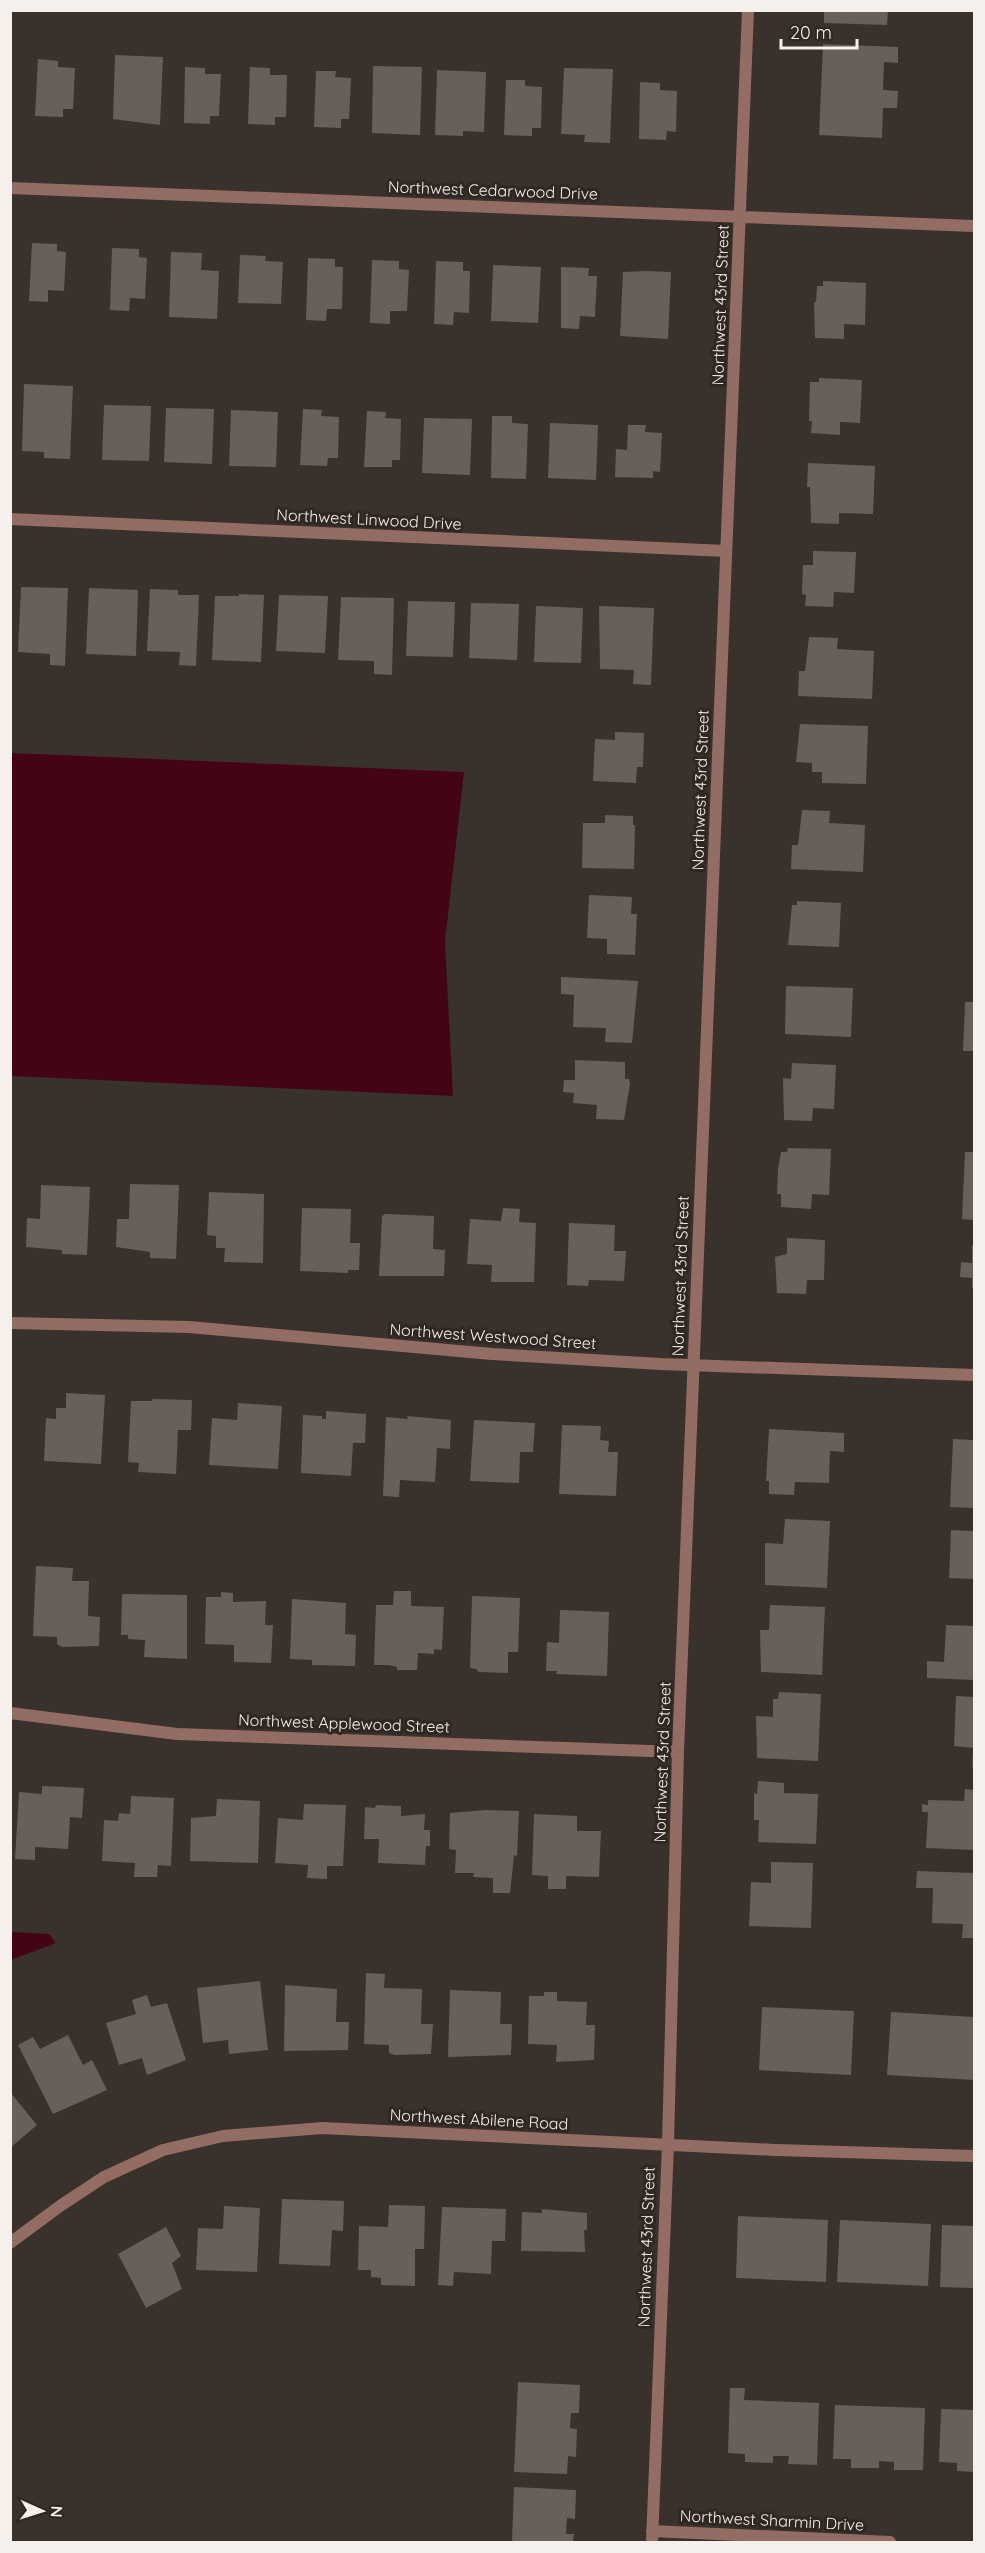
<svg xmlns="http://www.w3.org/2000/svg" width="985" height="2553" viewBox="0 0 985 2553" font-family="Quicksand,sans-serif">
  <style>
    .water { fill: #430515 }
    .building { fill: #666058 }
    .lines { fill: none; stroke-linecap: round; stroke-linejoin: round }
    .street { stroke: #936c63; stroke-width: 12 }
    .labels { text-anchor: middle; stroke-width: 6; stroke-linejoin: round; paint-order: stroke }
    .street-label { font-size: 16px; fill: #f6f0ed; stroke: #2f2722 }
  </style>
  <rect width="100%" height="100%" fill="#39312c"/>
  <!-- water -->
  <path class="water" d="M11,753l453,19 -19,170 8,154 -442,-20z
    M10,1932l39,2 7,9 -45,17z"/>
  <!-- building -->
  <path class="building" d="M824,10h64l-1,15 -63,-2z
    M823,44l75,3v16l-14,-1 -1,28 15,1 -1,17h-14l-1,30 -63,-3z
    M115,55l48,2 -3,68 -47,-6z
    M38,59l20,2v6l17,1 -2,41h-10v8l-28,-1z
    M373,66l49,1 -2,68 -48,-2z
    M185,67l20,1v6h16l-2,42h-9v8l-26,-1z
    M250,67l20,1v7h17l-1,42h-11v8l-27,-1z
    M564,68l49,1 -3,74 -26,-1 1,-7 -24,-1z
    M437,70l49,2 -2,60 -21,-1v5l-28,-1z
    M316,71h20l-1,6 16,1 -2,41h-8v9l-27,-1z
    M506,80h19v6l17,1 -1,41h-9v8l-28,-1z
    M640,82l20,1v7l17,1 -1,41 -9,-1 -1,9 -27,-1z
    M32,243l25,1v7l9,1 -2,39 -16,-1v12l-19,-1z
    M112,248l27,1v8l8,1 -2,41 -15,-1 -1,13 -19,-1z
    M171,252l31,1 -1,17 18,1 -2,48 -48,-2z
    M240,255l26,1 -1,5 18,1 -2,42 -43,-1z
    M308,258l27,1v8h8l-1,42h-15l-1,12 -20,-1z
    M372,260l27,1v8l10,1 -2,41h-17v13l-20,-1z
    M436,261l27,1v9h7l-1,42 -15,-1 -1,13 -19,-1z
    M493,265l48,2 -3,56 -47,-2z
    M561,267l28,1 -1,8h9l-2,41 -15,-1 -1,13 -18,-1z
    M646,271l25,1 -3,67 -48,-3 3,-64z
    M823,281l43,2 -1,42 -21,-1v15l-29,-1 -1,-36h2l1,-16h6z
    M819,378l43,2 -2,43 -20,-1v13l-29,-2 1,-12h-3l1,-39h9z
    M24,384l49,2 -3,73 -26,-1v-6l-22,-1z
    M104,405l47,1 -2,55 -47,-1z
    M166,408l48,1 -2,55 -48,-2z
    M303,409l19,1 -1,6 18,1 -1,41h-10l-1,8 -27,-1z
    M231,410l47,2 -2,55 -47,-1z
    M367,411l19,1 -1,6 16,1 -1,41h-8v7h-28z
    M492,416h20v7l16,1 -2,55 -35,-1z
    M424,418l48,1 -2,56 -48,-2z
    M550,423l48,2 -2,55 -48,-2z
    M628,425h18l-1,7 17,1 -2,39 -7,-1v7l-38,-1 1,-28 11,1z
    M808,463l67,3 -2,48 -34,-1v11l-28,-1 -1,-36h-3z
    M813,551l43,1 -2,41 -20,-1 -1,15 -28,-1 1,-11 -4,-1 1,-29h10z
    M21,587l47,1 -3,78 -15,-1v-11l-32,-2z
    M89,588l49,2 -2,66 -50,-2z
    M150,589l28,1v5h21l-3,71 -17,-1 1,-13 -33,-1z
    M239,594l25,1 -3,67 -49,-2 3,-64h24z
    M279,595l49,1 -3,57 -49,-2z
    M341,597l53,1 -2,77 -18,-1v-13l-36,-1z
    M408,601l47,1 -2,55 -47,-1z
    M471,603l48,1 -2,56 -48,-2z
    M536,606l47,2 -2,55 -47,-1z
    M599,606l55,2 -3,77 -18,-1 1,-14 -34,-1z
    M809,637l29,1 -1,11 37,2 -2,48 -74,-3 1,-25h6z
    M800,724l68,2 -2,58 -44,-1v-11h-10v-9l-16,-1z
    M615,732l29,1 -1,34h-6l-1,16 -43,-2 2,-42 20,1z
    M802,810l28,1 -1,12 36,2 -2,47 -72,-3 1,-24h6z
    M605,815l28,1v9h2l-1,44 -52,-1 1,-45h22z
    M589,895l43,2 -1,17h6l-2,41 -28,-1v-15l-20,-1z
    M797,901l44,2 -2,44 -51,-2 4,-40h5z
    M561,977l77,4 -6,62 -27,-1 1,-14 -33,-1 1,-32 -13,-1z
    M786,986l67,2 -2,49 -66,-3z
    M965,1002h9v49h-11z
    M575,1060l50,2v17h4l1,5 -6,36 -28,-1 1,-14 -24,-2 1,-10 -11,-1 1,-12h11z
    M792,1063l44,2 -2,44 -21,-1 -1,13 -28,-1 -1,-42 8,1z
    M788,1148l43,1 -2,46 -17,-1 -1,15 -30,-2v-13h-4l1,-25 3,-17h6z
    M965,1152h9v68l-12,-1z
    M130,1184l49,1 -3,74 -26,-1v-6l-34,-5 1,-28h12z
    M41,1185l49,2 -3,68 -25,-1v-4l-36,-3 1,-29 13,1z
    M209,1192l55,2 -1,69 -39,-1 1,-14h-9v-12l-9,-1z
    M302,1208l49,1 -1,34h10l-1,27h-11v3l-48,-2z
    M503,1208l17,1 -1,13 17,1 -2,59h-43l1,-17 -25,-1 3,-45 31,2z
    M385,1214l49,2 -1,33 12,1 -1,26h-65l3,-60z
    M569,1223l46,2 -1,26h12l-2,30 -35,-1 -1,6 -21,-1z
    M787,1238l38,2 -1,40h-17l-1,14 -29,-1 -2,-36 12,-3z
    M972,1245h2v44l-2,-1v-10l-12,-1 1,-15 11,1z
    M66,1393l39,2 -4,69 -57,-3 2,-43 10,1v-11h10z
    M152,1399l40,1 -1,30h-13l-2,44 -38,-2 1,-9 -11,-1 3,-61h21z
    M238,1403l44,3 -4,63 -69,-4 3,-47 25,2z
    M326,1411l40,3 -1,29h-12l-2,33 -50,-3 2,-58 19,1v3h4z
    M407,1416l44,4 -1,29 -13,-1 -2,34 -35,-2 -1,17 -16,-1 3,-79 22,2z
    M474,1420l61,3 -2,29h-13l-1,31 -49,-2z
    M562,1425l39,1 -1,14 9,1 -1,11h10l-2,44 -57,-2z
    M769,1429l75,4v19l-14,-1 -1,32 -34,-1 -1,13 -25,-1v-13h-3z
    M953,1439l21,1v68l-24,-1z
    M785,1519l45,2 -3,67 -62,-3v-42l18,1z
    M951,1530l23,1v48l-25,-1z
    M36,1566l37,2 -1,13h17l-1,35 12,1 -1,29 -37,1 -5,-3v-7l-24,-1z
    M394,1591h17v15l33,1 -2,43 -8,-1v5l-16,-1 -1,17h-20v-3l-8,-2h-15l2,-60h17z
    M221,1592l12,1v9l33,-1 -1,24h8l-2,38 -37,-1v-17l-29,-1 1,-47h15z
    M122,1594l65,1v64l-43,-2 1,-17 -17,-1v-4h-7z
    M472,1596l48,2 -2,54h-10v21l-29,-1 -3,-3 -6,-1z
    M292,1599l54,4 -1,31 11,1 -1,31 -43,-1v-5l-22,-1z
    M770,1605l55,2 -3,68 -61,-3 -1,-42h9z
    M560,1610l49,2 -2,64 -51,-2 1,-3h-11l1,-29 12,1z
    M946,1625l28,1v54l-47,-2v-17l17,1z
    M779,1692l42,2 -3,67 -61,-3 -1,-42 17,1v-18h5z
    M956,1696l18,1v51l-20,-2z
    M973,1749h1v19l-2,-1z
    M758,1781l26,2v10l34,1 -2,50 -58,-2 1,-22h-5v-27l3,1z
    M42,1786l42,2 -2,30 -12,-1 -2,32 -33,-2v13l-20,-1 4,-67 23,2z
    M965,1789l9,1v60l-48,-2 2,-36h-6v-8l6,1v-5l36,1z
    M131,1796l43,2 -3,68 -13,-1 -1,12h-23l1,-14 -33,-2 2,-41 14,1 1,-8 11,1z
    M217,1799l43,2 -2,62 -68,-2 1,-43 25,-2z
    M304,1804l42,1 -3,61h-16v13l-20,-1 1,-13 -33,-2 3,-45 25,2z
    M376,1805l25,1v10l24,-2 -1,16h6v16h-4l-1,19 -47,-2 1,-24h-15l1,-32 10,1z
    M486,1810l33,1 -2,45 -3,-1 -4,38h-17v-15l-20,-1 1,-4h-19l1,-23 -7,-1 1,-36z
    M534,1814l43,2v15h24l-2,46 -33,-1v13h-18v-13l-16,-1z
    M771,1862l42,1 -2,65 -62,-2 2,-44 20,1z
    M917,1871l57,2v65h-12l1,-14 -31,-1 1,-35h-17z
    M366,1973l19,1 -1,14 38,1 -1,35h12l-2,30 -36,1 -6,-2v-8l-25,-1z
    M260,1981l8,69 -39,4 -1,-14 -25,3 -6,-55z
    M285,1985l52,4 -1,33h13l-1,28 -64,1z
    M450,1990l51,2 -1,32h12l-1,31 -63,2z
    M544,1992h13v9l30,1 -1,23h9l-1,35 -38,2 1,-17 -29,-1 1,-48h15z
    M147,1995l4,12 16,-4 19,57 -39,15 -5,-17 -23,7 -13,-42 30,-9 -4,-14z
    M762,2007l92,4 -3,64 -92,-5z
    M891,2012l83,5v63l-87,-5z
    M68,2035l15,30 9,-5 15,30 -54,24 -35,-69 15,-8 7,12z
    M10,2092l27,33 -27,23z
    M282,2199l62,2 -1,30 -11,-1 -2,36 -51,-2z
    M389,2205l36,1 -1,43h-9v37l-34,-1v-7l-10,-1v-7h-13l1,-44 29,1z
    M224,2206l36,2 -3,64 -61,-2 2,-42 25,1z
    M442,2207l64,2 -1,32h-13l-1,33 -37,-2 -1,14 -15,-1z
    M542,2209l45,4v17h-3l1,22 -64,-1 1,-39 20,1z
    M738,2216l90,4 -2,62 -90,-4z
    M840,2220l91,4 -3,62 -91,-4z
    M942,2225l32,1v62l-34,-1z
    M166,2227l15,29 -9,7 10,26 -36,19 -28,-54z
    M518,2382l62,3 -1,28h-8l-1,15 7,1 -1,28 -8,-1 -1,18 -53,-2z
    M730,2388h15l-1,12 75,3 -2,62 -29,-1 1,-8h-16v7l-28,-1v-8l-17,-1z
    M835,2405l90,3 -2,62h-29v-8l-15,-1v7h-28v-9h-18z
    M941,2409l33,1v62l-17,-1v-8l-18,-1z
    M514,2487l62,3 -1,29 -8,-1 -1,16h8l-1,8h-61z"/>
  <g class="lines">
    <!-- street -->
    <path class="street" d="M10,188l964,38
      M10,519l716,32
      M10,1323l179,4 303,27 168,10 314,11
      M10,1713l167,21 501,18
      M10,2243l50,-37 44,-29 59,-27 60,-14 99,-8 454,22 198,6
      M652,2531l238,11
      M652,2542l16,-398 10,-392 70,-1742"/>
  </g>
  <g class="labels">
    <!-- street labels -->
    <g class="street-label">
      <text transform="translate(493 190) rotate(2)" y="6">Northwest Cedarwood Drive</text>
      <text transform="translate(720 305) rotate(-88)" y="6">Northwest 43rd Street</text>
      <text transform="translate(369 519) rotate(3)" y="6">Northwest Linwood Drive</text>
      <text transform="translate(700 790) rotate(-88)" y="6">Northwest 43rd Street</text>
      <text transform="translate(680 1276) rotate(-88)" y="6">Northwest 43rd Street</text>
      <text transform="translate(493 1336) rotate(4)" y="6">Northwest Westwood Street</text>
      <text transform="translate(344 1723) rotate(2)" y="6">Northwest Applewood Street</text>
      <text transform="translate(662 1762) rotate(-88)" y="6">Northwest 43rd Street</text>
      <text transform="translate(479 2119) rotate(3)" y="6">Northwest Abilene Road</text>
      <text transform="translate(646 2247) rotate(-88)" y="6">Northwest 43rd Street</text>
      <text transform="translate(772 2520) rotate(3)" y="6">Northwest Sharmin Drive</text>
    </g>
  </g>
  <!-- border -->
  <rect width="985" height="2553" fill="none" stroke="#f6f0ed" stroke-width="24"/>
  <!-- north arrow -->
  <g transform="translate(42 2511) rotate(93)" stroke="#2f2722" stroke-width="4.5" paint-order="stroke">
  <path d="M0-4.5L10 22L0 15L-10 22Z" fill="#f6f0ed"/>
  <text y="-9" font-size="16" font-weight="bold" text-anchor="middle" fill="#f6f0ed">N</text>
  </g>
  <!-- scale -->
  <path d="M781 39v9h76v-9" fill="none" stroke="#f6f0ed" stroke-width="3"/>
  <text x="790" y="39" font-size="18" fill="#f6f0ed" stroke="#2f2722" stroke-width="4.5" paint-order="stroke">20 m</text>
</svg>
